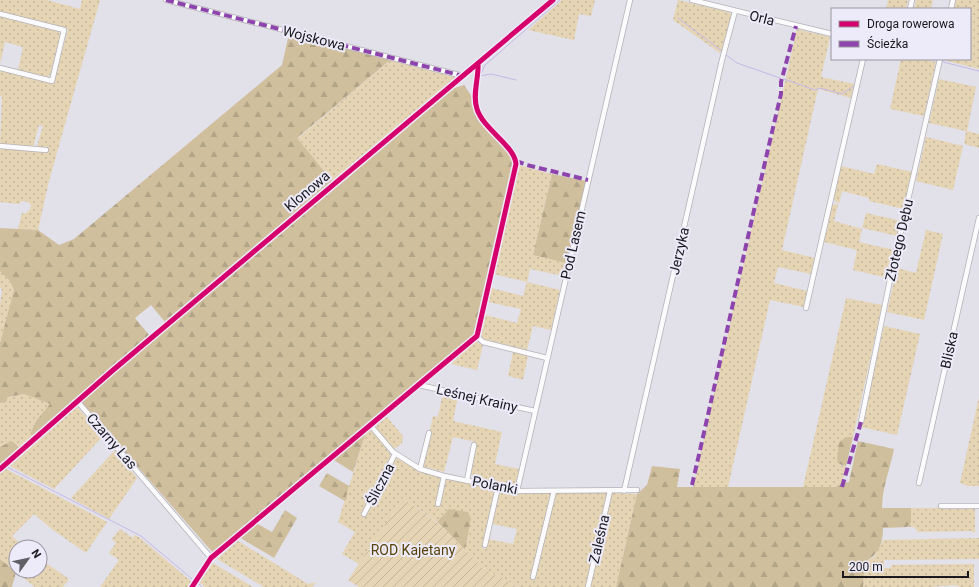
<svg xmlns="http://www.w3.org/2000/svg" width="979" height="587" viewBox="0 0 979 587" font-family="Roboto,sans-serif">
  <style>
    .grass { fill: url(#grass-dots) }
    .forest { fill: url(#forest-firs) }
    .garden { fill: url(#garden-furrows) }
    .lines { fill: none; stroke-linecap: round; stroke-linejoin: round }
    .stream { stroke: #c5b9e9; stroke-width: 1 }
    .street-casing { stroke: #b3b2b8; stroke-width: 6 }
    .street { stroke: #fbfafc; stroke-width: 4.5 }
    .quiet { stroke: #8e44ad; stroke-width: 4; stroke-dasharray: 8 4; stroke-linecap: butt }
    .cycleway-casing { stroke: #edeaf9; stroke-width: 8 }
    .cycleway { stroke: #d6006c; stroke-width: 5 }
    .labels { text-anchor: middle; stroke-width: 4; stroke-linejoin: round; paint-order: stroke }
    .street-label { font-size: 14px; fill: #1a191e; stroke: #edeaf9 }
    .park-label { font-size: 14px; fill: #58440b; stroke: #edeaf9 }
  </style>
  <defs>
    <pattern id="grass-dots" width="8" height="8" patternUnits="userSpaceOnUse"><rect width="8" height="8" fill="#e5d5b5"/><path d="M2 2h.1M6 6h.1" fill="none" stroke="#c4b69b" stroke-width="1.8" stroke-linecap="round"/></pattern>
    <pattern id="forest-firs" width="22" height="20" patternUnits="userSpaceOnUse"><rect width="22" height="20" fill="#d0bf9d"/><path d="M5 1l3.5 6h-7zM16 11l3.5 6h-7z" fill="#b2a487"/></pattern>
    <pattern id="garden-furrows" width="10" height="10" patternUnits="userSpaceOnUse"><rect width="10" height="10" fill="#e5d5b5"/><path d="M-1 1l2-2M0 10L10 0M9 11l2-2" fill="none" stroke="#c4b69b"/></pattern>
  </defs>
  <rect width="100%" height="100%" fill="#e2e0e8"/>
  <!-- grass -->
  <path class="grass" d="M0,0h47l33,9 2,-9h18l-51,181 -11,49 -20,-1 4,-16h4l4,-3 1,-5 -3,-3 -6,-1 -4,3 -18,-2v-54h39l-2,-2 6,-20 -4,-1 -6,22 -33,-2 2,-48 -2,-1v-26l53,14 15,-55 -68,-18z
    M562,0h33l-4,16 -12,-2 -5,26 -46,-10z
    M678,0l51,12 2,3 -8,35 -3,3 -47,-33z
    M888,0h20l-2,9h-20z
    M916,0h17l-2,9h-17z
    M956,0h23v69l-36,-9 27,-1v-50h-16z
    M0,16l58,15 3,4 -11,40 -3,2 -29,-7 5,-23 -18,-5 -5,22z
    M797,29l33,8 -9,40 33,7 -3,14 -33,-9 -36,161 33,8 -4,16 -33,-7 -4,16 33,8 -3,16 -34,-7 -42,187h-35z
    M901,59h23l12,3 -12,54 -34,-7z
    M390,60l68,18 -125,104 -36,-43z
    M939,79l37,8 -9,44 12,3v14l-15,-4 2,-13 -37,-8z
    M926,137l37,9 -10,44 -37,-9z
    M877,164l35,8 -8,37 -35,-8v-3l-27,-7 -3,13 -6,-5 8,-33 33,8z
    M518,165l34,9 -19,81 33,8 -3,13 -33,-7 -3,13 33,8 -9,40 -18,-4 -6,24 -43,-10 -4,-5 5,-20 32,8 4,-14 -33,-7 3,-14 32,8 4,-14 -33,-8 18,-89z
    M835,204l3,1 -4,16 28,8 -3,13 35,8 -6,28 -35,-8 4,-20 -33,-8 8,-37z
    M866,213l35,8 -3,15 -36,-8z
    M926,230l17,4 -19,86 -37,-8 10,-44 19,5z
    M0,265c1,10 11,14 14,24 1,6 -12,45 -14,54v-39l2,-14 -2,-3z
    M846,298l36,7 -29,132 -10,2 -6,18 3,8 6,1 -4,17 -4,4h-35z
    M884,326l36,8 -23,101 -36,-8z
    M475,341l8,4 -6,25 -26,-6z
    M513,352l15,3 -5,25 -15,-4z
    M443,393l15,3 -5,25 49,11 -7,32 24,5 -3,16 -4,2 -39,-8 -2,-5 5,-32 -23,-5 -9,35 -22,-6 11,-50 5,1z
    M24,394l27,10 -15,17 -6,13 3,3 -13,11 -2,-3 -18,2v-44l6,-1 2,-5z
    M979,397v89h-11l-8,-3z
    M77,407l26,29 -49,53 -44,-23z
    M387,417l16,19 -1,7 -9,7 -17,-20v-4z
    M370,428l20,25 1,5 -29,56 3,2 31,-59 20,12 26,8 -6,27 10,-26 49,11 -13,59 3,1 3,-10 25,5 4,-15 -25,-5 8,-34 20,3 30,-1 1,2 -19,84 3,1 20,-87 52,1 -21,94h-67l-35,-18 -19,-19 6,-31 -24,-6 -10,9 -34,-24 -44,66 -17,-10 13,-22 -17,-10 28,-90z
    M115,450l22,28 -28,41 -38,-21z
    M4,468l103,54 -21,31 -33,-23 -19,-16 -22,22 12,11h-8v24h24v-12l29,20 -6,8h-28l-35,-28v-87z
    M612,493l25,1 -21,93h-26z
    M911,508h64v25l-4,-2 -53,1 -4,-5h-7l4,-4z
    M120,529l13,9 2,-3 5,3 53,45 -3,4h-90l19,-27 -10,-7 7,-10 -4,-4z
    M979,538v21l-95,1v8h7v-3l83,-1v23h-14l-5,-2 -24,2h-68l2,-25 9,-5 9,-17z
    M238,541l70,43 9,-2 -5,5h-48l-47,-28z
    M211,562l42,25h-48l-6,-5z"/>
  <!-- forest -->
  <path class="forest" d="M289,34l101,26 -93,78 36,44 -168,140 -14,-17 -16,13 14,17 -116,102 -3,-3 6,-13 14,-17 -26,-10 -16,3 -2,5 -6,1v-60l14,-53 -4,-9 -10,-10v-43l38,2 21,15 15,-6 208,-174z
    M464,85l54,80 -20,65 -24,106 -140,117 -14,10 -106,91 -133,-152 371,-313z
    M552,174l34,7 -20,82 -33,-8z
    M366,432l-13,40 -21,-13z
    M846,437h7l-7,29 -7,-2 -2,-5 2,-17z
    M12,441l8,7 -20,18v-19z
    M858,441l36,8c-4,20 -12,39 -12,59h29v15l-4,4 -24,1c0,15 -4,26 -18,34l-2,25h-247l21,-93 10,-9 5,-19 28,3 -3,18h161l4,-4 7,-1z
    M327,473l22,13 -4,15 -26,-15z
    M449,509l19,3 3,7 -6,31 -22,-23 -6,-5z
    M285,510l12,8 -23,40 -35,-21 17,-14 16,9z
    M0,559l16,13 -4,15h-12z"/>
  <!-- garden -->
  <path class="garden" d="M403,498l40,29 41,42 35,18h-160l-11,-7z"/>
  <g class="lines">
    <!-- stream -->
    <path class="stream" d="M678,18l44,33
      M726,55l11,8 43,15
      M932,59l5,1
      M943,62l36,9
      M784,79l31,11 5,-2 22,6 12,-8
      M516,80l-25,-6 -11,2 5,-11 75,-65
      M7,467l134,69 51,43
      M199,584l3,3"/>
    <!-- street casing -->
    <g class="street-casing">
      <path id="street" d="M166,0l297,76
        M692,0l140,34
        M910,9l2,-9
        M951,9l2,-9
        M0,14l64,16 -12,51 -52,-13
        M0,146l46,4
        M806,308l57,-249
        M477,336l6,6 64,16
        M419,385l116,26
        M78,402l133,156
        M861,422l31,-152 48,-211
        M371,426l22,26 27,17 24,7 73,15 120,-1
        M0,469l112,-98 441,-371
        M420,469l9,-36
        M467,480l7,-35
        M919,483l60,-265
        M517,491l113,-491
        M624,491l98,-431 13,-49
        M438,504l6,-28
        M941,506h38
        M364,514l31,-60
        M485,545l13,-58
        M533,577l21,-86
        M192,587l19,-29 266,-222 39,-172c-1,-18 -33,-35 -39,-55 -5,-14 2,-31 1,-46
        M588,587l22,-96"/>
    </g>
    <!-- street -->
    <use href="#street" class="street"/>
    <!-- quiet -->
    <path class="quiet" d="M166,0l297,76
      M516,161l11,4 61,15
      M692,485c30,-130 58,-261 89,-391v-12l15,-56
      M842,487l19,-65"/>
    <!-- cycleway casing -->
    <g class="cycleway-casing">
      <path id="cycleway" d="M0,469l112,-98 441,-371
        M192,587l19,-29 266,-222 39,-172c-1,-18 -33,-35 -39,-55 -5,-14 2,-31 1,-46"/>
    </g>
    <!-- cycleway -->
    <use href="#cycleway" class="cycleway"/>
  </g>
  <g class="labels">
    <!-- street labels -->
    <g class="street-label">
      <text transform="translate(762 18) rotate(14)" y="5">Orla</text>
      <text transform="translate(314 38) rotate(14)" y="5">Wojskowa</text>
      <text transform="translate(307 191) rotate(-40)" y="5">Klonowa</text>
      <text transform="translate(899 240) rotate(-77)" y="5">Złotego Dębu</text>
      <text transform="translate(573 245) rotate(-77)" y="5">Pod Lasem</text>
      <text transform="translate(679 251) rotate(-77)" y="5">Jerzyka</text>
      <text transform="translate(949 350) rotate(-77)" y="5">Bliska</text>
      <text transform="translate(477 398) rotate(13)" y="5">Leśnej Krainy</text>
      <text transform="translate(112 441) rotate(49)" y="5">Czarny Las</text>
      <text transform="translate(380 484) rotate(-63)" y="5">Śliczna</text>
      <text transform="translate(495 485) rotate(11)" y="5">Polanki</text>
      <text transform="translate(599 539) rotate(-77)" y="5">Zaleśna</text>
    </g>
    <!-- park labels -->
    <g class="park-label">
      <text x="413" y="555">ROD Kajetany</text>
    </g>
  </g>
  <!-- legend -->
  <rect x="831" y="8" width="140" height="52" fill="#edeaf9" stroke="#9996a1"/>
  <rect x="839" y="21" width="20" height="6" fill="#d6006c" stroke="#9996a1"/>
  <text x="867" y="28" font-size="12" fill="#1a191e">Droga rowerowa</text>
  <rect x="839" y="41" width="20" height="6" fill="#8e44ad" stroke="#9996a1"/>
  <text x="867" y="48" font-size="12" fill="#1a191e">Ścieżka</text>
  <!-- north arrow -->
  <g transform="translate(28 559) rotate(57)"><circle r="19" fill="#edeaf9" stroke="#9996a1"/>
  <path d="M0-3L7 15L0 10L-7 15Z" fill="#605f65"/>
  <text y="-6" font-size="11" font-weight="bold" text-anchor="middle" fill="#1a191e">N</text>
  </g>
  <!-- scale -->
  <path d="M843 571v6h125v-6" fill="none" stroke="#1a191e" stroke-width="2"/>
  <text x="849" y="571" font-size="12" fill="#1a191e" stroke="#edeaf9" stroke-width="3" paint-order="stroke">200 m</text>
</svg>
